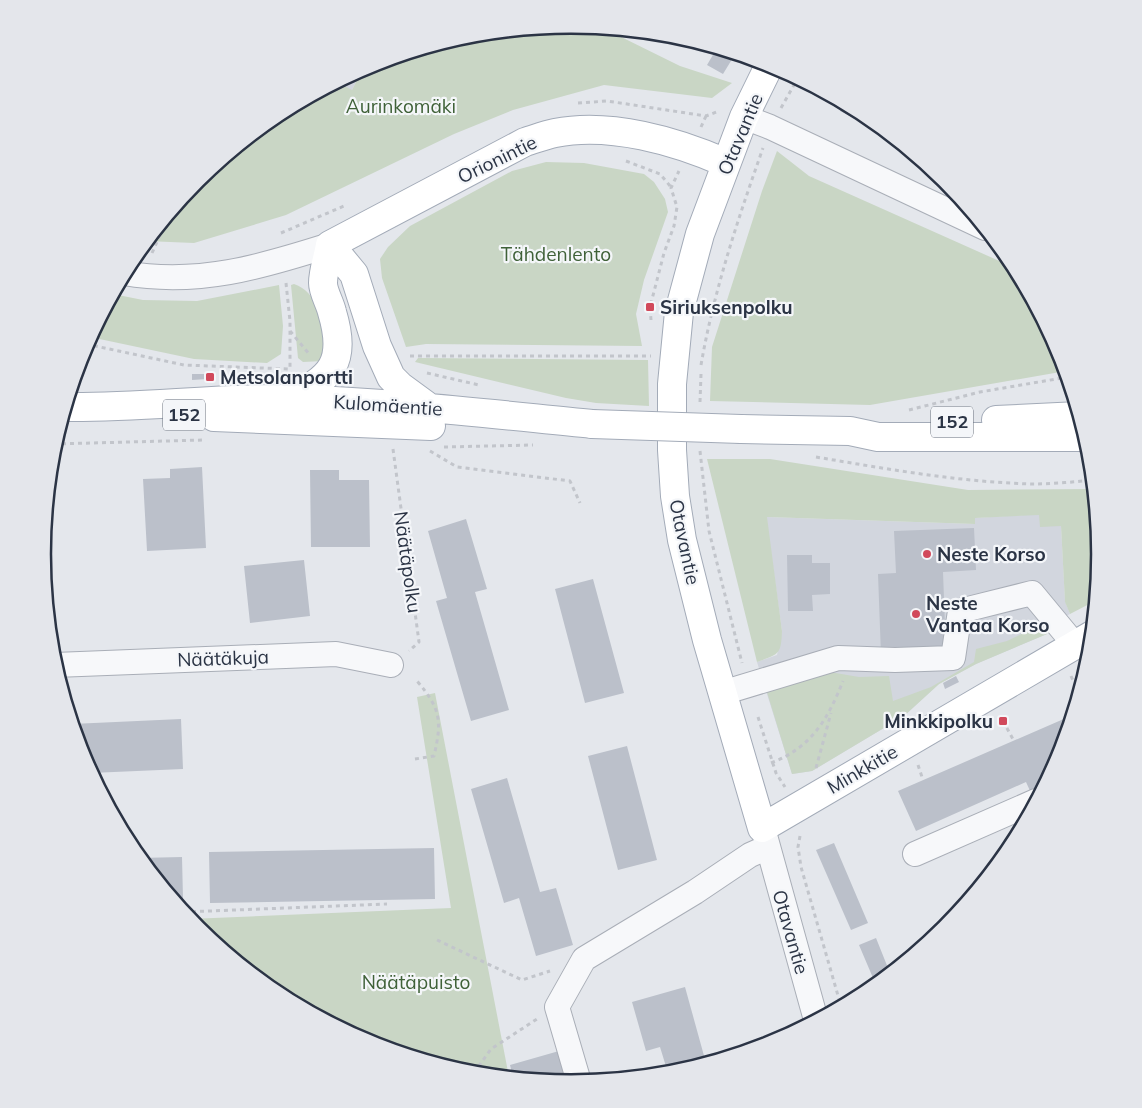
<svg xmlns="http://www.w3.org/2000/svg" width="1142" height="1108" viewBox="0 0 1142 1108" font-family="Mulish,sans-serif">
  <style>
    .built { fill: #d2d6de }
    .green { fill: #c9d6c5 }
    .building { fill: #bbc0ca }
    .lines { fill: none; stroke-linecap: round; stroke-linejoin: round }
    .minor-casing { stroke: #a9aeb7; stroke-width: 26 }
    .major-casing { stroke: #a3abb8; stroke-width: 30 }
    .path { stroke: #c2c5cb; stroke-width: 3; stroke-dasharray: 4 4; stroke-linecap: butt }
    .minor { stroke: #f7f8fa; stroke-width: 24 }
    .major { stroke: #fff; stroke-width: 28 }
    .major-bridge-casing { stroke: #a3abb8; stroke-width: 30; stroke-linecap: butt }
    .major-bridge { stroke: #fff; stroke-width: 28 }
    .poi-dot { fill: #d1495b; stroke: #f4f6f9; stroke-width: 2 }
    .labels { text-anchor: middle; stroke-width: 4.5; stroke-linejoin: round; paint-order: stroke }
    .shield { fill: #f4f6f9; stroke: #676e7b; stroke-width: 1 }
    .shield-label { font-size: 18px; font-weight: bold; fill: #2b3445 }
    .park-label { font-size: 19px; fill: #3f6138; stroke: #f4f6f9 }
    .street-label { font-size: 19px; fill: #2b3445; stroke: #f4f6f9 }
    .poi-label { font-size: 19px; font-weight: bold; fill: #2b3445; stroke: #f4f6f9; text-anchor: start }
    .rim { fill: none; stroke: #2b3445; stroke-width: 2.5 }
  </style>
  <rect width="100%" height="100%" fill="#e4e7ec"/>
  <!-- built -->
  <path class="built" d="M363,68l-11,22 -39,5z
    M1039,514l22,12 4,75 5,13 -22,11 -1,9 -71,30 -37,20 -35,32 -92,55 -20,3 -35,-112 20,-7 5,-24 -16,-114 209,7v-6z"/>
  <!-- green -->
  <path class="green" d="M571,25l32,3 77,38 52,17 -20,15 -108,-13 -91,25 -59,24 -168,81 -92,28 -48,-2 51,-61 80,-66 60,-32 15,8 11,-22 6,-3 99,-30z
    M777,151l32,25 206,92 45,84 6,19 -196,34 -160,-4 2,-54 50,-156z
    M546,162l38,1 60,11 10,8 11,17 3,13 -24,68 -8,34 6,32 -216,-2 -20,3 -24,-69 -2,-19 8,-12 22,-21 102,-55z
    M294,284c24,8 28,37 36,59l-7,18 -20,1 -5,-4 -7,-73z
    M279,285l4,41 -2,28 -14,9 -73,-4 -104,-22 23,-43 30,6 54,1z
    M418,358l230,2 1,46 -53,-3 -30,-5 -151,-36z
    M770,459l198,31 126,-1 6,65 -5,47 -25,13 -5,-12 -4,-76 -21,1 -1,-12 -64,3v6l-208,-7 15,114c-1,24 -3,23 -25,31l-50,-203z
    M1042,624l8,5 -3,5 -71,30 -37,20 -35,32 -92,55 -20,3 -26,-85 52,-19 41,7 30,-1 4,25 38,-14 43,-25 2,-13 31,-8z
    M435,693l74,384 -41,-4 -100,-30 -91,-49 -80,-66 -8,-9 262,-11 -34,-211z"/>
  <!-- building -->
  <path class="building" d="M717,48l17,8 -11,18 -16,-9z
    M844,103l21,11 27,23 -52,-26z
    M921,160l15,13 -17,-9z
    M192,374h16v5l-16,1z
    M202,467l4,81 -59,3 -4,-72 27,-1v-9z
    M310,470h29v10h30l1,67h-59z
    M466,519l21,70 -12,3 34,118 -38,11 -35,-120 11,-3 -19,-67z
    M974,528l2,42 -33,2 3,81 -65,2 -3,-81 18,-1 -2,-42z
    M787,555h25v8h18v31l-18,1 1,16h-25z
    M304,560l6,56 -60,7 -6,-57z
    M593,579l31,114 -39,10 -30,-114z
    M956,676l3,6 -14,7 -2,-6z
    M1066,718l3,8 -9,31 -17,31 -12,5 -5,-11 -110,49 -18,-40z
    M181,719l2,50 -92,4 -9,-17 -10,-32z
    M627,746l30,114 -39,10 -30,-114z
    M507,778l33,114 16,-4 17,57 -37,11 -17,-58 -15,5 -33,-114z
    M834,843l34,80 -17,7 -35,-80z
    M434,848l1,51 -225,4 -1,-51z
    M182,857l1,42h-10l-34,-41z
    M876,938l14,35 -14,12 -17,-40z
    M685,987l21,76 -38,10 -8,-26 -14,4 -14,-49z
    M559,1051l9,32 -55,-6 -3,-12z"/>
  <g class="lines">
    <!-- minor casing -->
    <g class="minor-casing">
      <path id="minor" d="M744,117l26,10 215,101
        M124,273c74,13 137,-6 206,-28
        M55,665l281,-11 55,11
        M722,693l116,-35 57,2 58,-2 7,-47 72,-18 43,52
        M764,832l52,188
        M915,854l121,-53
        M579,1082l-22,-75 27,-48 111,-67 55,-37 18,-8"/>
    </g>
    <!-- major casing -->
    <g class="major-casing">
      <path id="major" d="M770,64l-26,53 -44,117 -21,78 -7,72v66l3,46 7,44 25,100 55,188 330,-193
        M330,245l195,-103c10,-3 20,-7 30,-9 55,-11 121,8 171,30
        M330,245l24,29 23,72 14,31 9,9 30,22
        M288,399c44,-20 59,-37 44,-87 -2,-9 -9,-20 -9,-29 0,-12 5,-26 7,-38
        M65,407c75,1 149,-9 224,-8 101,3 202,15 303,25
        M214,417l217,9
        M996,420l83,-4
        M741,429l109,2 28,6h208"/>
    </g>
    <!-- path -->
    <path class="path" d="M578,103l29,-2 99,15 13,-5
      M781,108l17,-30
      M701,127l5,-11
      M626,161l34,13 11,13
      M281,233l63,-27
      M152,253l18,-40
      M286,283l4,38v48
      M651,320l-1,-13 14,-54 10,-27 3,-19 -6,-19 8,-17
      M290,331l20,24
      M86,344l98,21 104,4
      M410,356h241
      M701,365c13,-75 37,-146 62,-217
      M427,373l52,12
      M700,402l1,-28
      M909,410l71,-18 88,-15
      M54,444l149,-4
      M444,447l89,-2
      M393,449l26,193 -10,9
      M430,451l27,16 113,14 10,22
      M700,451l9,80 33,132
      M816,457c71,12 143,25 216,27 20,0 41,-2 61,-4
      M1071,676l8,18
      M758,717l18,56 9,14
      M1003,721l11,20
      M415,759l19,-3c8,-35 7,-47 -17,-75
      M771,763c40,-15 57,-44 72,-82
      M918,765l5,15
      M816,768l15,-55
      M800,836l-2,11 3,20 40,139
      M184,912l203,-8
      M437,940l85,40 28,-9
      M474,1073l17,-24 46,-30"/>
    <!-- minor -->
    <use href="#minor" class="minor"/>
    <!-- major -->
    <use href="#major" class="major"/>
    <!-- major-bridge casing -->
    <g class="major-bridge-casing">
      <path id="major-bridge" d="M592,424l149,5"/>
    </g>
    <!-- major-bridge -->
    <use href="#major-bridge" class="major-bridge"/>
  </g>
  <!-- markers -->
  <g class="poi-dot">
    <rect x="645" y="302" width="10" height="10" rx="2.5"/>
    <rect x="205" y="372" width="10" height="10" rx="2.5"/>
    <circle cx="927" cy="554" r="5"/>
    <circle cx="916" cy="614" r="5"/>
    <rect x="998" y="716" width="10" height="10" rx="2.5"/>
  </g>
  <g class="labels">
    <!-- shield labels -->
    <g class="shield">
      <rect x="163" y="399.5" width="42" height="31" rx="4"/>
      <rect x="931" y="406.5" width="42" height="31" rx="4"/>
    </g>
    <g class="shield-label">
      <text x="184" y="421">152</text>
      <text x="952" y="428">152</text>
    </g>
    <!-- park labels -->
    <g class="park-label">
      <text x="401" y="113">Aurinkomäki</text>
      <text x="556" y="261">Tähdenlento</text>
      <text x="416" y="989">Näätäpuisto</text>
    </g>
    <!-- street labels -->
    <g class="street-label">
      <text transform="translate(740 134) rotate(-67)" y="7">Otavantie</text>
      <text transform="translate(497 159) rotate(-26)" y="7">Orionintie</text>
      <text transform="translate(388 405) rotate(4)" y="7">Kulomäentie</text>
      <text transform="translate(685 542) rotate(78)" y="7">Otavantie</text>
      <text transform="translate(408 562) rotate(82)" y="7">Näätäpolku</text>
      <text transform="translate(223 658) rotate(-2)" y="7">Näätäkuja</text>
      <text transform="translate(862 769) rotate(-30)" y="7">Minkkitie</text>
      <text transform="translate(791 932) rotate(74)" y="7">Otavantie</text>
    </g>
    <!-- poi labels -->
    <g class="poi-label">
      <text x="660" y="314">Siriuksenpolku</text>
      <text x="220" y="384">Metsolanportti</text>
      <text x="937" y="561">Neste Korso</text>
      <text x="926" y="610">Neste<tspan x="926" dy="22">Vantaa Korso</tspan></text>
      <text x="993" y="728" text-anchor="end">Minkkipolku</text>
    </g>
  </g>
  <!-- crop -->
  <path d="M0 0H1142V1108H0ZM51 554a520 520 0 1 1 1040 0a520 520 0 1 1-1040 0Z" fill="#e4e6eb" fill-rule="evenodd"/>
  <path class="rim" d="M51 554a520 520 0 1 1 1040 0a520 520 0 1 1-1040 0Z"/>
</svg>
